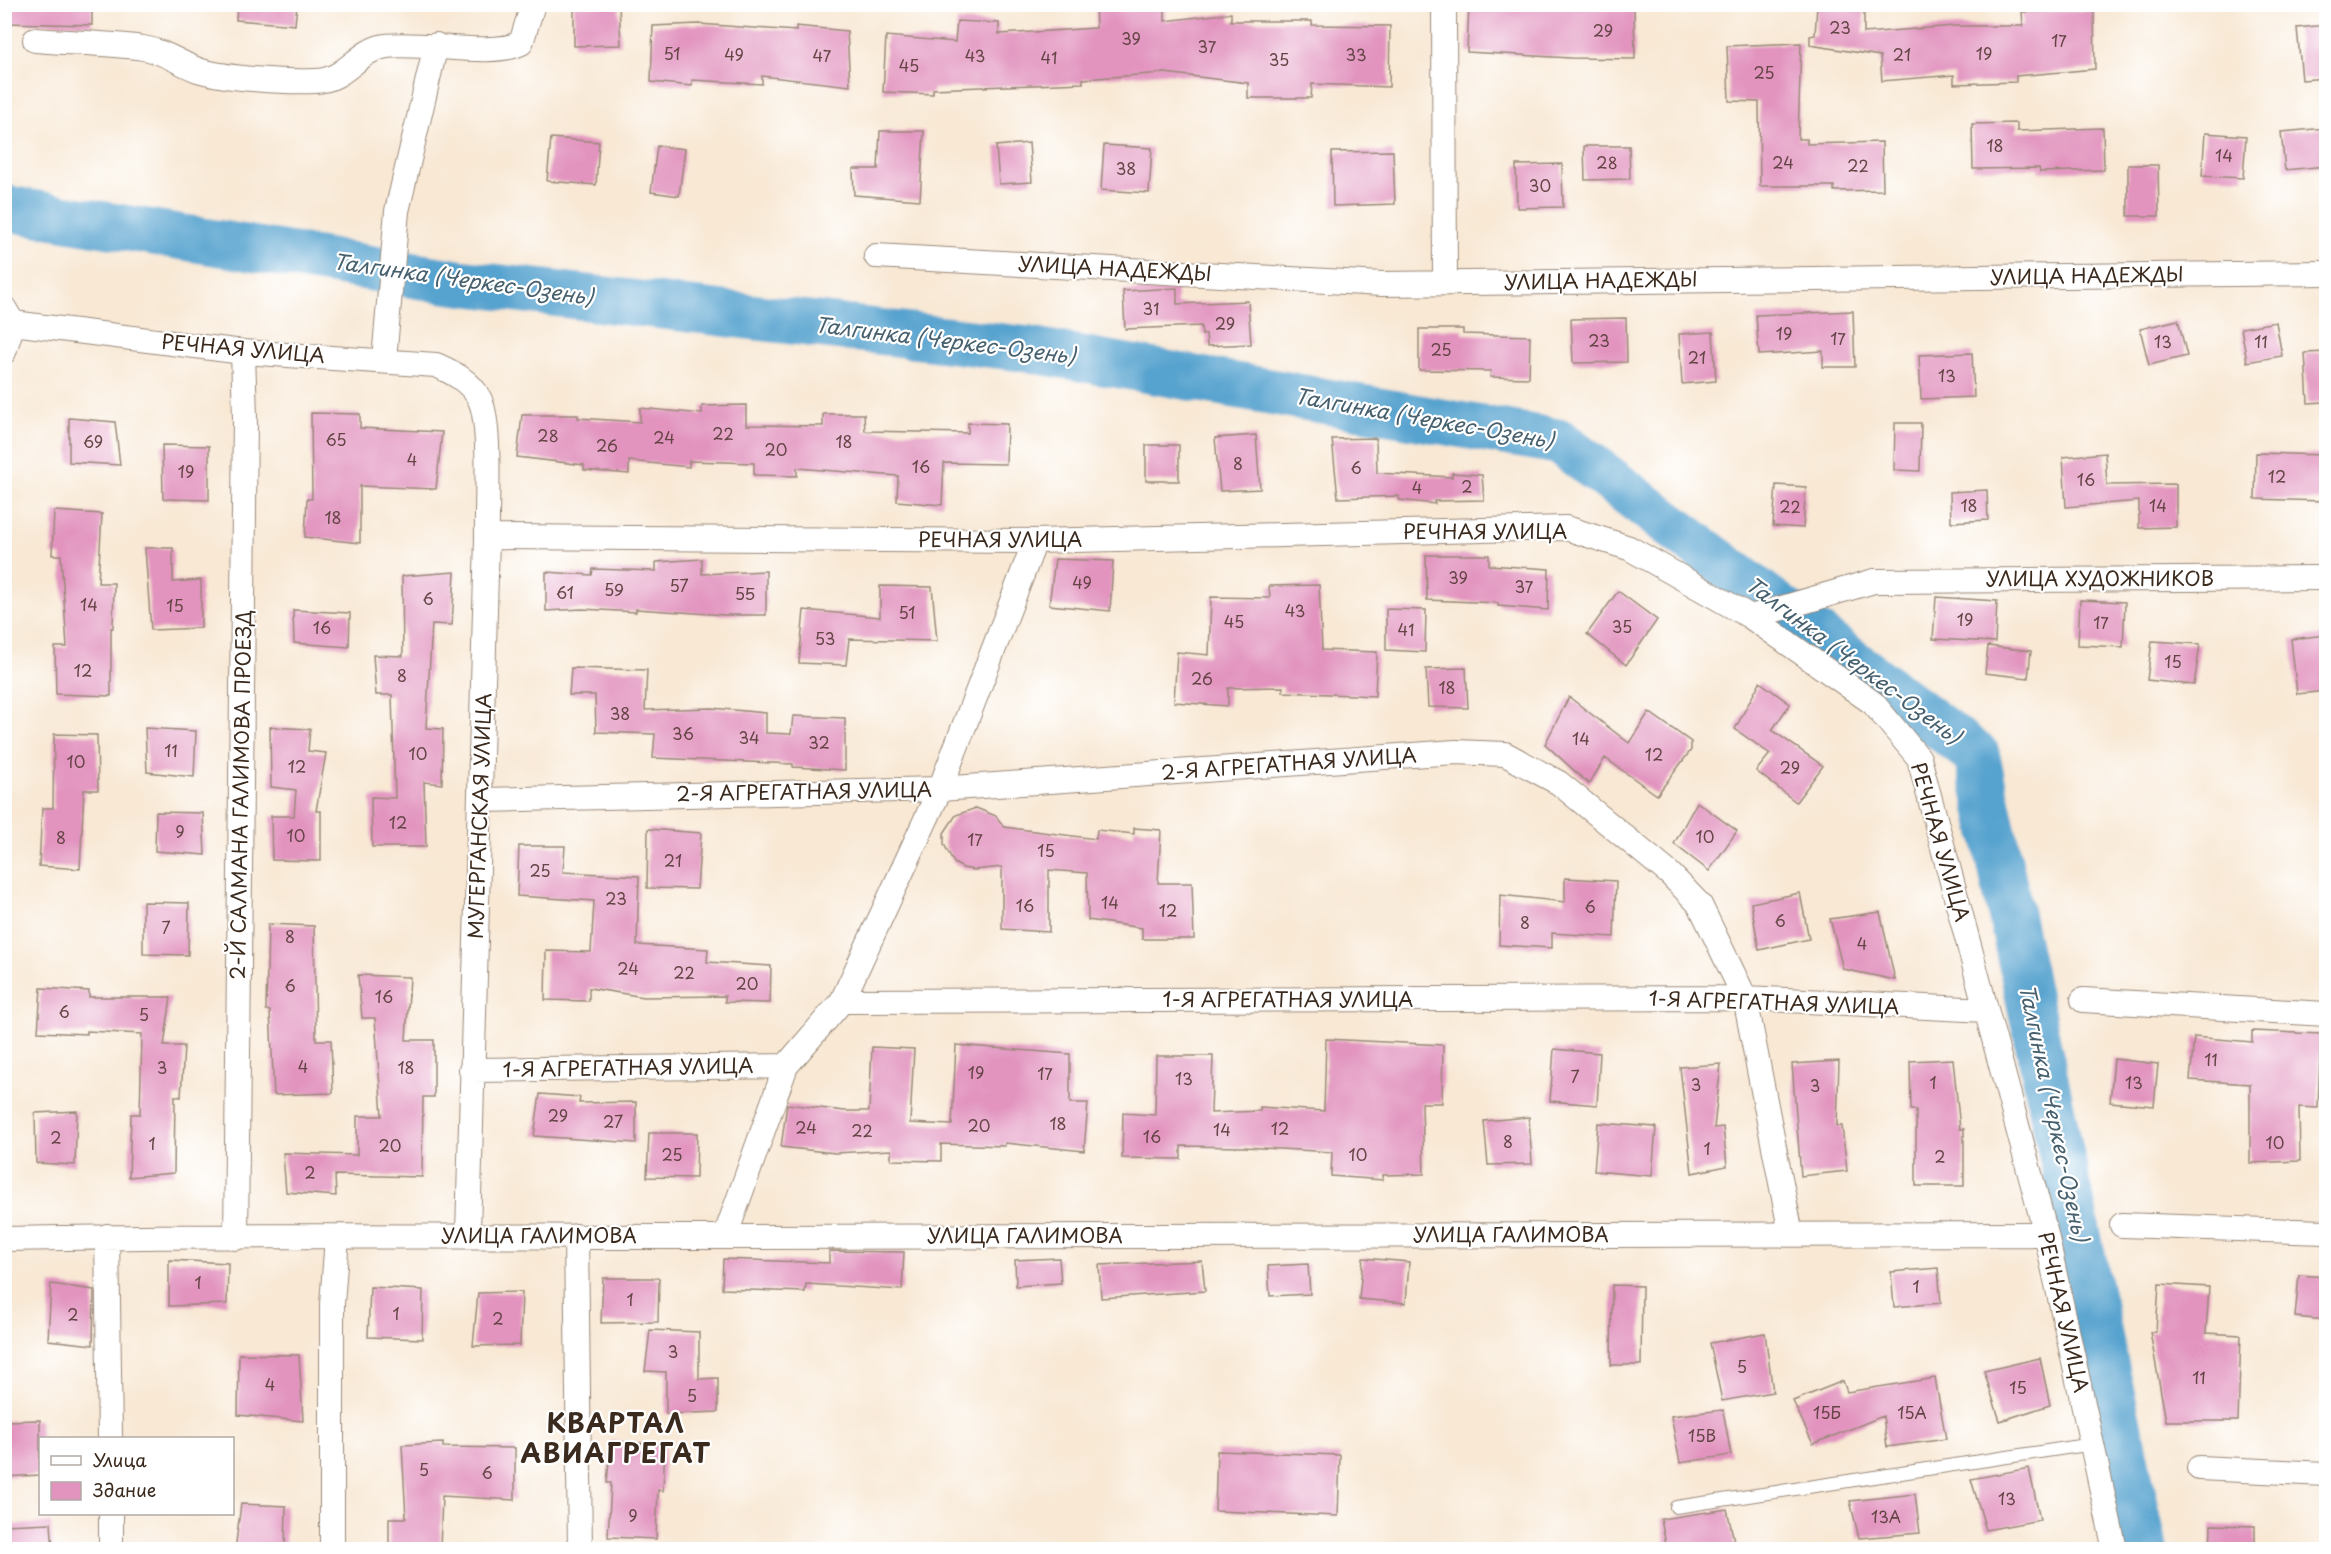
<svg xmlns="http://www.w3.org/2000/svg" width="2331" height="1554" viewBox="0 0 2331 1554" font-family="'Playpen Sans',sans-serif">
  <style>
    .lines { fill: none; stroke-linecap: round; stroke-linejoin: round }
    .river { stroke: #56a3cf; stroke-width: 46 }
    .building { fill: #e294bf }
    .service-casing { stroke: #9a8979; stroke-width: 14 }
    .minor-casing { stroke: #9a8979; stroke-width: 26 }
    .service { stroke: #fff; stroke-width: 12 }
    .minor { stroke: #fff; stroke-width: 24 }
    .labels { text-anchor: middle; stroke-width: 4.5; stroke-linejoin: round; paint-order: stroke }
    .number-label { font-size: 16px; fill: #654446 }
    .street-label { font-size: 20px; fill: #3b2a1e; stroke: #fff }
    .water-label { font-size: 21px; font-style: italic; fill: #47606e; stroke: #fff }
    .district-label { font-size: 26px; font-weight: bold; letter-spacing: 1.5px; fill: #3b2a1e; stroke: #fff }
  </style>
  <rect width="100%" height="100%" fill="#fff"/>
  <filter id="ink" filterUnits="userSpaceOnUse"><feTurbulence type="fractalNoise" baseFrequency=".0167" numOctaves="2"/><feDisplacementMap in="SourceGraphic" scale="12" xChannelSelector="R" yChannelSelector="G"/><feConvolveMatrix kernelMatrix="1 2 1 2 8 2 1 2 1" color-interpolation-filters="sRGB"/></filter>
  <filter id="wash" filterUnits="userSpaceOnUse"><feTurbulence type="fractalNoise" baseFrequency=".008" numOctaves="4" result="noise"/><feDisplacementMap in="SourceGraphic" scale="24" xChannelSelector="R" yChannelSelector="G"/><feGaussianBlur stdDeviation="1.35" result="paint"/><feColorMatrix in="noise" values="0 0 0 0 0 0 0 0 0 0 0 0 0 0 0 0 0 1.4 0 .05"/><feComposite in="paint" operator="in"/></filter>
  <g filter="url(#wash)">
    <rect width="100%" height="100%" fill="#f8e8d4"/>
    <g class="lines">
      <!-- river -->
      <path class="river" d="M4,208l451,74 571,67 534,93 417,313 168,795"/>
    </g>
    <g id="blocks">
      <!-- building -->
      <path class="building" d="M4,4h88v21l-88,-2z
        M237,4h60l-2,21 -59,-5z
        M619,4l2,41 -47,1v-41z
        M1095,4h70v17l66,-8v8h81v4l78,1 -1,61 -77,-3 -1,14h-63v-15l-83,-10 -82,6v4l-150,6v5l-50,-2 3,-56 69,6 2,-21 42,2v11l97,-6z
        M1469,4h165l1,55 -64,-1 -104,-6z
        M1817,6l47,5v22l91,-7h68l-1,-14 72,-2 1,59 -79,7v6l-62,2v-9l-72,6 -2,-25 -70,-11v-9l5,-1z
        M699,24l97,7v-5l51,5 3,55 -88,-10v8l-70,-4v6l-41,-4 2,-56z
        M2326,25v53l-24,2 -5,-52z
        M1801,43l-3,96h9v5l75,-2 1,48 -49,1v-5h-74l-1,-84 -30,-1 -2,-55z
        M2017,123v8l86,-3 1,42 -64,2 -1,-4 -66,1 -1,-45z
        M2326,128v38l-41,4 -4,-38z
        M880,131h44l-4,69 -66,-5 -1,-26h25z
        M2205,133l41,3 -3,42 -41,-2z
        M551,138l48,4 -3,43 -49,-4z
        M1029,143l3,39 -33,2 -3,-38z
        M1104,145l48,3 -3,45 -48,-3z
        M657,146l28,3 -6,47 -28,-4z
        M1584,146h45l1,33 -45,1z
        M1393,151l2,53 -62,2 -1,-54z
        M1562,164l1,43 -46,1 -1,-43z
        M2128,165h30l1,51h-31z
        M1177,288v16l71,-3 3,43 -44,2 -1,-12 -4,1 -1,-9 -76,3 -2,-38z
        M1853,311l2,56h-32v-16l-64,4 -3,-40z
        M1626,318l1,44 -54,1 -2,-44z
        M2178,320l9,36 -38,9 -9,-36z
        M2276,322l6,34 -35,6 -6,-34z
        M1419,329h44v5l67,2 -1,42 -39,-1 1,-6 -72,-1z
        M1713,332l3,49 -34,3 -3,-50z
        M2326,352v50l-18,1 -3,-50z
        M1972,353l2,44 -53,2 -2,-44z
        M746,405v20l77,1v-12h41l1,17 103,2v-10l39,1 -1,40 -62,-1 -2,42 -45,-4 1,-25 -101,-8v8l-43,-1v-12l-65,-2v6l-60,-6v13l-45,-4v-5l-67,-8 5,-42h56v3l62,4v-14l62,6v-8z
        M311,413l49,1v14l82,4 -6,57 -76,-3v57l-55,-6 2,-38h5z
        M69,418l46,4 5,43 -51,-3z
        M1895,423h26l-1,48 -26,-1z
        M1256,435l4,54 -40,2 -5,-53z
        M1376,438l1,35 75,4v-4l30,2 2,25 -50,1 1,3 -36,-4v-4l-61,2 -6,-59z
        M162,445l47,1v54l-46,-1z
        M1146,445h33v36h-33z
        M2105,453l2,32 69,-1v43l-37,1v-27l-73,6 -3,-50z
        M2256,453l70,2v46l-71,-2z
        M1776,485l30,2 -3,41 -30,-2z
        M1987,490l1,30 -37,2 -1,-30z
        M54,511l48,3 -4,69h16l-1,45h-2v68l-55,-2 -1,-47h12l-6,-92h-9z
        M145,548h28v34l28,-2v48l-50,2z
        M1426,555h63v10l60,4 -1,41 -50,-4v-3l-71,-3z
        M702,559v15l64,-3v44h-41l-89,-6v3l-54,-3 -36,2v-39l46,3 1,-6 63,2v-9z
        M1055,559l58,2 -3,50 -61,-6z
        M455,572l-3,53 -20,-1 -6,104 17,1 -1,55 -18,-2 2,65h-54l-1,-50 24,1 -3,-103h-16l-3,-40 30,1 -1,-80z
        M1319,585l3,65 55,2 -2,44 -92,-4v-5l-55,1v18l-54,-4 3,-50 32,3 2,-58 59,1 -1,-12z
        M880,586l52,1 5,54 -88,-2 -3,26 -47,-2 5,-53 76,7z
        M1618,591l39,29 -31,45 -39,-31z
        M1936,597l61,4 -2,41 -62,-3z
        M2080,600l45,2 -2,45 -45,-2z
        M1386,609l40,1 -1,42 -39,-2z
        M293,610l57,3 -1,34 -55,-4z
        M2326,635v56l-29,3 -6,-55z
        M2152,641l48,3 -6,41 -47,-5z
        M1988,646l43,5 -3,27 -43,-5z
        M571,668l76,2 -2,40 67,-2 54,5v20l25,1 2,-18 52,2v52l-52,-3v-3l-140,-6 2,-24 -59,-2 -1,-37h-26z
        M1466,668l2,40 -40,-1 -2,-38z
        M1760,682l30,22 -18,26 51,36 -27,36 -40,-31 14,-17 -35,-25z
        M1569,697l60,46 20,-31 42,30v8l-34,45 -52,-37 -16,26 -44,-40z
        M270,727l40,2 -2,22 18,2 -10,58h5v50l-49,-1 -1,-44h23l2,-26 -25,-3z
        M145,728l51,3 -2,46 -47,-5z
        M54,734l43,1 1,55h-14l-4,79 -41,-3 3,-58h11z
        M1697,802l40,29 -28,40 -35,-27z
        M976,808l20,8 8,11 92,12 1,-9 37,4v-6l27,2 -3,53h34l2,56h-52v-11l-54,-8 -1,-47 -38,-3v62l-47,-3v-62l-28,3 -11,-2 -9,-5 -10,-19v-11l12,-18z
        M156,812l47,1 2,42 -50,-4z
        M648,829l53,4 -4,56 -50,-1z
        M519,846h46l-2,26 76,4 -2,69 71,4 -1,13 64,4 -1,37 -45,-1v-6l-81,1 -55,-9v13l-44,-1 1,-49 45,1 3,-51 -77,-5z
        M1565,878l51,3 -2,56 -62,-4v15l-53,-3 1,-50 65,7z
        M1800,893l9,46 -50,11 -8,-47z
        M143,902l46,1 -1,52 -45,-1z
        M1880,912l15,68 -52,-11 -13,-50z
        M268,924l46,2 2,114h15l2,53 -59,2 -4,-84 -4,-1z
        M358,975l52,2 -4,63h28v57h-11l-1,80 -87,-2 1,21 -50,-4 -3,-39 74,2v-39h25l-7,-98h-13z
        M41,988l48,3v6h82l-7,49h20l-3,51 -6,-1 -1,77 -45,4 2,-63h9l2,-80 -55,-3v3l-49,-2z
        M2252,1031l69,3 -3,74 -19,-1 1,54 -50,2v-79l-60,-4 4,-43 58,5z
        M1326,1039l117,6 -1,58h-20l2,71 -41,1v5l-52,-4 1,-24 -88,-5 -63,-1v13l-59,-1 1,-45 32,2 1,-59h57l-2,57 49,-2v-4l64,4z
        M956,1045l114,9v49h18l-4,48 -79,-8v3l-64,-2v17l-50,-1v-10l-56,3 -54,-6 6,-43 58,7h24l3,-64 42,2 -4,74 42,2z
        M1554,1049l46,4 -3,52 -47,-4z
        M1953,1059l7,70h4v57h-48v-76h-5l-1,-49z
        M2114,1059l44,5 -4,42 -44,-4z
        M1839,1061l-2,65h5l5,45 -46,5 -9,-112z
        M1721,1064l-7,64 9,-1 4,39 -35,7 -12,-106z
        M540,1094l40,3 -1,6 57,-1v41l-102,-7z
        M77,1111l-2,54 -39,-2 -1,-50z
        M1529,1117l3,47 -44,1 -4,-44z
        M1598,1123l58,4 -4,49 -58,-5z
        M649,1133h48l-1,45 -49,-1z
        M829,1251l75,1 -2,38 -96,-6 -1,8 -83,-3 1,-30 106,4z
        M1059,1258l2,25 -45,3 -1,-26z
        M1363,1258l46,4 -3,41 -47,-4z
        M169,1260l59,3 -1,41 -58,2z
        M1202,1261l3,30 -104,7 -2,-33z
        M1308,1264l2,30 -40,2 -2,-30z
        M1938,1268l3,35 -47,4 -3,-35z
        M2299,1275l27,2v43l-31,-3z
        M603,1278h56l-1,44 -57,1z
        M51,1284l43,6 -1,55 -45,-5z
        M2159,1284l50,3 -3,46 35,2 -3,86h-72l-16,-89h6z
        M1612,1285l30,1 -1,79h-30z
        M370,1287l53,3 -1,49 -54,-2z
        M522,1292l-2,53 -47,1 5,-53z
        M650,1330l49,2v47l19,-1v34l-52,2v-42l-21,-1z
        M1765,1333l8,59 -51,9 -12,-58z
        M239,1354l60,1 4,66 -65,-6z
        M2040,1358l10,47 -50,16 -16,-50z
        M1935,1378l11,61 -59,8 -4,-31 -70,28 -20,-43 50,-20 4,11z
        M1723,1410l8,45 -51,8 -9,-47z
        M40,1420v55l-36,2v-56z
        M611,1441l54,4 -2,46 -5,-1 -2,49 -48,-2 3,-54h-4z
        M443,1443v4l72,1v52l-73,-4 -2,54h-51v-32h17l-4,-73z
        M1217,1451l123,4 -2,61 -123,-5z
        M2029,1468l11,52 -54,10 -15,-51z
        M1915,1494l5,39 -61,5 -9,-37z
        M241,1504l45,2 -1,44h-50z
        M1727,1509l9,41h-69l-6,-31z
        M51,1523l2,27h-49v-25z
        M2211,1525l44,1v24h-45z"/>
    </g>
  </g>
  <g filter="url(#ink)">
    <use href="#blocks" fill-opacity="0" stroke="#9a8979" stroke-width="1.5"/>
    <g class="lines">
      <!-- service casing -->
      <g class="service-casing">
        <path id="service" d="M1676,1507l417,-63"/>
      </g>
      <!-- minor casing -->
      <g class="minor-casing">
        <path id="minor" d="M1444,4l1,279
          M35,40c35,3 73,3 108,8 21,3 36,15 55,22 29,9 86,12 117,11 31,0 42,-31 71,-35 38,-5 105,12 135,-3l12,-39
          M876,256l506,28 944,-11
          M4,308l9,15 230,29 193,13c16,7 34,16 43,33 13,23 7,109 8,139l-19,697
          M4,352l9,-29
          M384,360l13,-149 39,-166
          M487,537l548,4 531,-13 63,20 122,69 122,86 46,55 127,476 69,316
          M1751,617l123,-36 452,-3
          M482,800l458,-11 515,-37 50,2 54,29 111,91 30,31 45,93 46,236
          M2083,1000l243,14
          M842,1001l903,-3 241,12
          M471,1070l315,-4
          M2122,1225l204,7
          M107,1236l3,202
          M576,1236l4,314
          M725,1237l61,-171 56,-65 98,-212 95,-248
          M236,1238l9,-820 -2,-66
          M4,1239c243,-5 486,-2 729,-2 438,-1 875,-2 1313,-3
          M2199,1468l127,6
          M111,1514v36
          M332,1550v-246l5,-66"/>
      </g>
      <!-- service -->
      <use href="#service" class="service"/>
      <!-- minor -->
      <use href="#minor" class="minor"/>
    </g>
  </g>
  <g class="labels">
    <!-- number labels -->
    <g class="number-label">
      <text x="1840" y="34">23</text>
      <text x="1603" y="37">29</text>
      <text x="1131" y="45">39</text>
      <text x="2059" y="47">17</text>
      <text x="1207" y="53">37</text>
      <text x="672" y="60">51</text>
      <text x="1984" y="60">19</text>
      <text x="734" y="61">49</text>
      <text x="1356" y="61">33</text>
      <text x="1902" y="61">21</text>
      <text x="822" y="62">47</text>
      <text x="975" y="62">43</text>
      <text x="1049" y="64">41</text>
      <text x="1279" y="66">35</text>
      <text x="909" y="72">45</text>
      <text x="1764" y="79">25</text>
      <text x="1995" y="152">18</text>
      <text x="2224" y="162">14</text>
      <text x="1607" y="169">28</text>
      <text x="1783" y="169">24</text>
      <text x="1858" y="172">22</text>
      <text x="1126" y="175">38</text>
      <text x="1540" y="192">30</text>
      <text x="1151" y="315">31</text>
      <text x="1225" y="330">29</text>
      <text x="1784" y="340">19</text>
      <text x="1838" y="345">17</text>
      <text x="1599" y="347">23</text>
      <text x="2163" y="348">13</text>
      <text x="2261" y="348">11</text>
      <text x="1441" y="356">25</text>
      <text x="1697" y="364">21</text>
      <text x="1947" y="382">13</text>
      <text x="723" y="440">22</text>
      <text x="548" y="442">28</text>
      <text x="664" y="444">24</text>
      <text x="336" y="446">65</text>
      <text x="93" y="448">69</text>
      <text x="844" y="448">18</text>
      <text x="607" y="452">26</text>
      <text x="776" y="456">20</text>
      <text x="412" y="466">4</text>
      <text x="1238" y="470">8</text>
      <text x="921" y="473">16</text>
      <text x="1356" y="474">6</text>
      <text x="186" y="478">19</text>
      <text x="2277" y="483">12</text>
      <text x="2086" y="486">16</text>
      <text x="1467" y="493">2</text>
      <text x="1417" y="494">4</text>
      <text x="1969" y="512">18</text>
      <text x="2158" y="512">14</text>
      <text x="1790" y="513">22</text>
      <text x="333" y="524">18</text>
      <text x="1458" y="584">39</text>
      <text x="1082" y="589">49</text>
      <text x="679" y="592">57</text>
      <text x="1524" y="593">37</text>
      <text x="614" y="596">59</text>
      <text x="565" y="599">61</text>
      <text x="745" y="600">55</text>
      <text x="428" y="605">6</text>
      <text x="89" y="611">14</text>
      <text x="175" y="612">15</text>
      <text x="1295" y="617">43</text>
      <text x="907" y="619">51</text>
      <text x="1965" y="626">19</text>
      <text x="1234" y="628">45</text>
      <text x="2101" y="629">17</text>
      <text x="1622" y="633">35</text>
      <text x="322" y="634">16</text>
      <text x="1406" y="636">41</text>
      <text x="825" y="645">53</text>
      <text x="2173" y="668">15</text>
      <text x="83" y="677">12</text>
      <text x="402" y="682">8</text>
      <text x="1202" y="685">26</text>
      <text x="1447" y="694">18</text>
      <text x="620" y="720">38</text>
      <text x="683" y="740">36</text>
      <text x="749" y="744">34</text>
      <text x="1581" y="745">14</text>
      <text x="819" y="749">32</text>
      <text x="171" y="757">11</text>
      <text x="418" y="760">10</text>
      <text x="1654" y="761">12</text>
      <text x="76" y="768">10</text>
      <text x="297" y="773">12</text>
      <text x="1790" y="774">29</text>
      <text x="398" y="829">12</text>
      <text x="180" y="838">9</text>
      <text x="296" y="842">10</text>
      <text x="1705" y="843">10</text>
      <text x="61" y="844">8</text>
      <text x="975" y="846">17</text>
      <text x="1046" y="857">15</text>
      <text x="673" y="867">21</text>
      <text x="540" y="877">25</text>
      <text x="616" y="905">23</text>
      <text x="1110" y="909">14</text>
      <text x="1025" y="912">16</text>
      <text x="1590" y="913">6</text>
      <text x="1168" y="917">12</text>
      <text x="1780" y="927">6</text>
      <text x="1525" y="929">8</text>
      <text x="166" y="934">7</text>
      <text x="290" y="943">8</text>
      <text x="1862" y="950">4</text>
      <text x="628" y="975">24</text>
      <text x="684" y="979">22</text>
      <text x="747" y="990">20</text>
      <text x="290" y="992">6</text>
      <text x="384" y="1003">16</text>
      <text x="64" y="1018">6</text>
      <text x="144" y="1021">5</text>
      <text x="2211" y="1066">11</text>
      <text x="303" y="1073">4</text>
      <text x="162" y="1074">3</text>
      <text x="406" y="1074">18</text>
      <text x="976" y="1079">19</text>
      <text x="1045" y="1080">17</text>
      <text x="1575" y="1083">7</text>
      <text x="1184" y="1085">13</text>
      <text x="1933" y="1089">1</text>
      <text x="2134" y="1089">13</text>
      <text x="1696" y="1091">3</text>
      <text x="1815" y="1092">3</text>
      <text x="558" y="1122">29</text>
      <text x="613" y="1128">27</text>
      <text x="1058" y="1130">18</text>
      <text x="979" y="1132">20</text>
      <text x="806" y="1134">24</text>
      <text x="1280" y="1135">12</text>
      <text x="1222" y="1136">14</text>
      <text x="862" y="1137">22</text>
      <text x="1152" y="1143">16</text>
      <text x="56" y="1144">2</text>
      <text x="1508" y="1148">8</text>
      <text x="2275" y="1149">10</text>
      <text x="152" y="1150">1</text>
      <text x="390" y="1152">20</text>
      <text x="1707" y="1155">1</text>
      <text x="672" y="1161">25</text>
      <text x="1358" y="1161">10</text>
      <text x="1940" y="1163">2</text>
      <text x="310" y="1179">2</text>
      <text x="198" y="1289">1</text>
      <text x="1916" y="1293">1</text>
      <text x="630" y="1306">1</text>
      <text x="396" y="1320">1</text>
      <text x="73" y="1321">2</text>
      <text x="498" y="1325">2</text>
      <text x="673" y="1358">3</text>
      <text x="1742" y="1373">5</text>
      <text x="2199" y="1384">11</text>
      <text x="270" y="1391">4</text>
      <text x="2018" y="1394">15</text>
      <text x="692" y="1402">5</text>
      <text x="1827" y="1419">15Б</text>
      <text x="1912" y="1419">15А</text>
      <text x="1702" y="1442">15В</text>
      <text x="424" y="1476">5</text>
      <text x="487" y="1479">6</text>
      <text x="2007" y="1505">13</text>
      <text x="633" y="1522">9</text>
      <text x="1886" y="1523">13А</text>
    </g>
    <!-- street labels -->
    <g class="street-label">
      <text transform="translate(1115 269) rotate(3)" y="7">УЛИЦА НАДЕЖДЫ</text>
      <text transform="translate(2087 276) rotate(-1)" y="7">УЛИЦА НАДЕЖДЫ</text>
      <text transform="translate(1601 281) rotate(-1)" y="7">УЛИЦА НАДЕЖДЫ</text>
      <text transform="translate(243 349) rotate(5)" y="7">РЕЧНАЯ УЛИЦА</text>
      <text x="1485" y="539">РЕЧНАЯ УЛИЦА</text>
      <text x="1000" y="547">РЕЧНАЯ УЛИЦА</text>
      <text x="2100" y="586">УЛИЦА ХУДОЖНИКОВ</text>
      <text transform="translate(1289 764) rotate(-4)" y="7">2-Я АГРЕГАТНАЯ УЛИЦА</text>
      <text transform="translate(804 792) rotate(-1)" y="7">2-Я АГРЕГАТНАЯ УЛИЦА</text>
      <text transform="translate(241 795) rotate(-89)" y="7">2-Й САЛМАНА ГАЛИМОВА ПРОЕЗД</text>
      <text transform="translate(480 816) rotate(-88)" y="7">МУГЕРГАНСКАЯ УЛИЦА</text>
      <text transform="translate(1940 842) rotate(74)" y="7">РЕЧНАЯ УЛИЦА</text>
      <text x="1288" y="1007">1-Я АГРЕГАТНАЯ УЛИЦА</text>
      <text transform="translate(1774 1003) rotate(2)" y="7">1-Я АГРЕГАТНАЯ УЛИЦА</text>
      <text transform="translate(628 1068) rotate(-1)" y="7">1-Я АГРЕГАТНАЯ УЛИЦА</text>
      <text x="1511" y="1242">УЛИЦА ГАЛИМОВА</text>
      <text x="539" y="1243">УЛИЦА ГАЛИМОВА</text>
      <text x="1025" y="1243">УЛИЦА ГАЛИМОВА</text>
      <text transform="translate(2063 1312) rotate(77)" y="7">РЕЧНАЯ УЛИЦА</text>
    </g>
    <!-- water labels -->
    <g class="water-label">
      <text transform="translate(463 280) rotate(8)" y="7">Талгинка (Черкес-Озень)</text>
      <text transform="translate(945 341) rotate(7)" y="7">Талгинка (Черкес-Озень)</text>
      <text transform="translate(1424 419) rotate(10)" y="7">Талгинка (Черкес-Озень)</text>
      <text transform="translate(1853 661) rotate(37)" y="7">Талгинка (Черкес-Озень)</text>
      <text transform="translate(2053 1113) rotate(78)" y="7">Талгинка (Черкес-Озень)</text>
    </g>
    <!-- district labels -->
    <g class="district-label">
      <text x="616" y="1433">КВАРТАЛ<tspan x="616" dy="30">АВИАГРЕГАТ</tspan></text>
    </g>
  </g>
  <!-- margin -->
  <rect width="2331" height="1554" fill="none" stroke="#fff" stroke-width="24"/>
  <!-- legend -->
  <rect x="39" y="1437" width="195" height="78" fill="#ffffff" stroke="#b1aaa5" stroke-width="1.5"/>
  <rect x="51" y="1456" width="30" height="9" fill="#ffffff" stroke="#b1aaa5" stroke-width="1.5"/>
  <text x="93" y="1467" font-size="18" fill="#3b2a1e">Улица</text>
  <rect x="51" y="1482" width="30" height="18" fill="#e294bf" stroke="#b1aaa5" stroke-width="1.5"/>
  <text x="93" y="1497" font-size="18" fill="#3b2a1e">Здание</text>
</svg>
